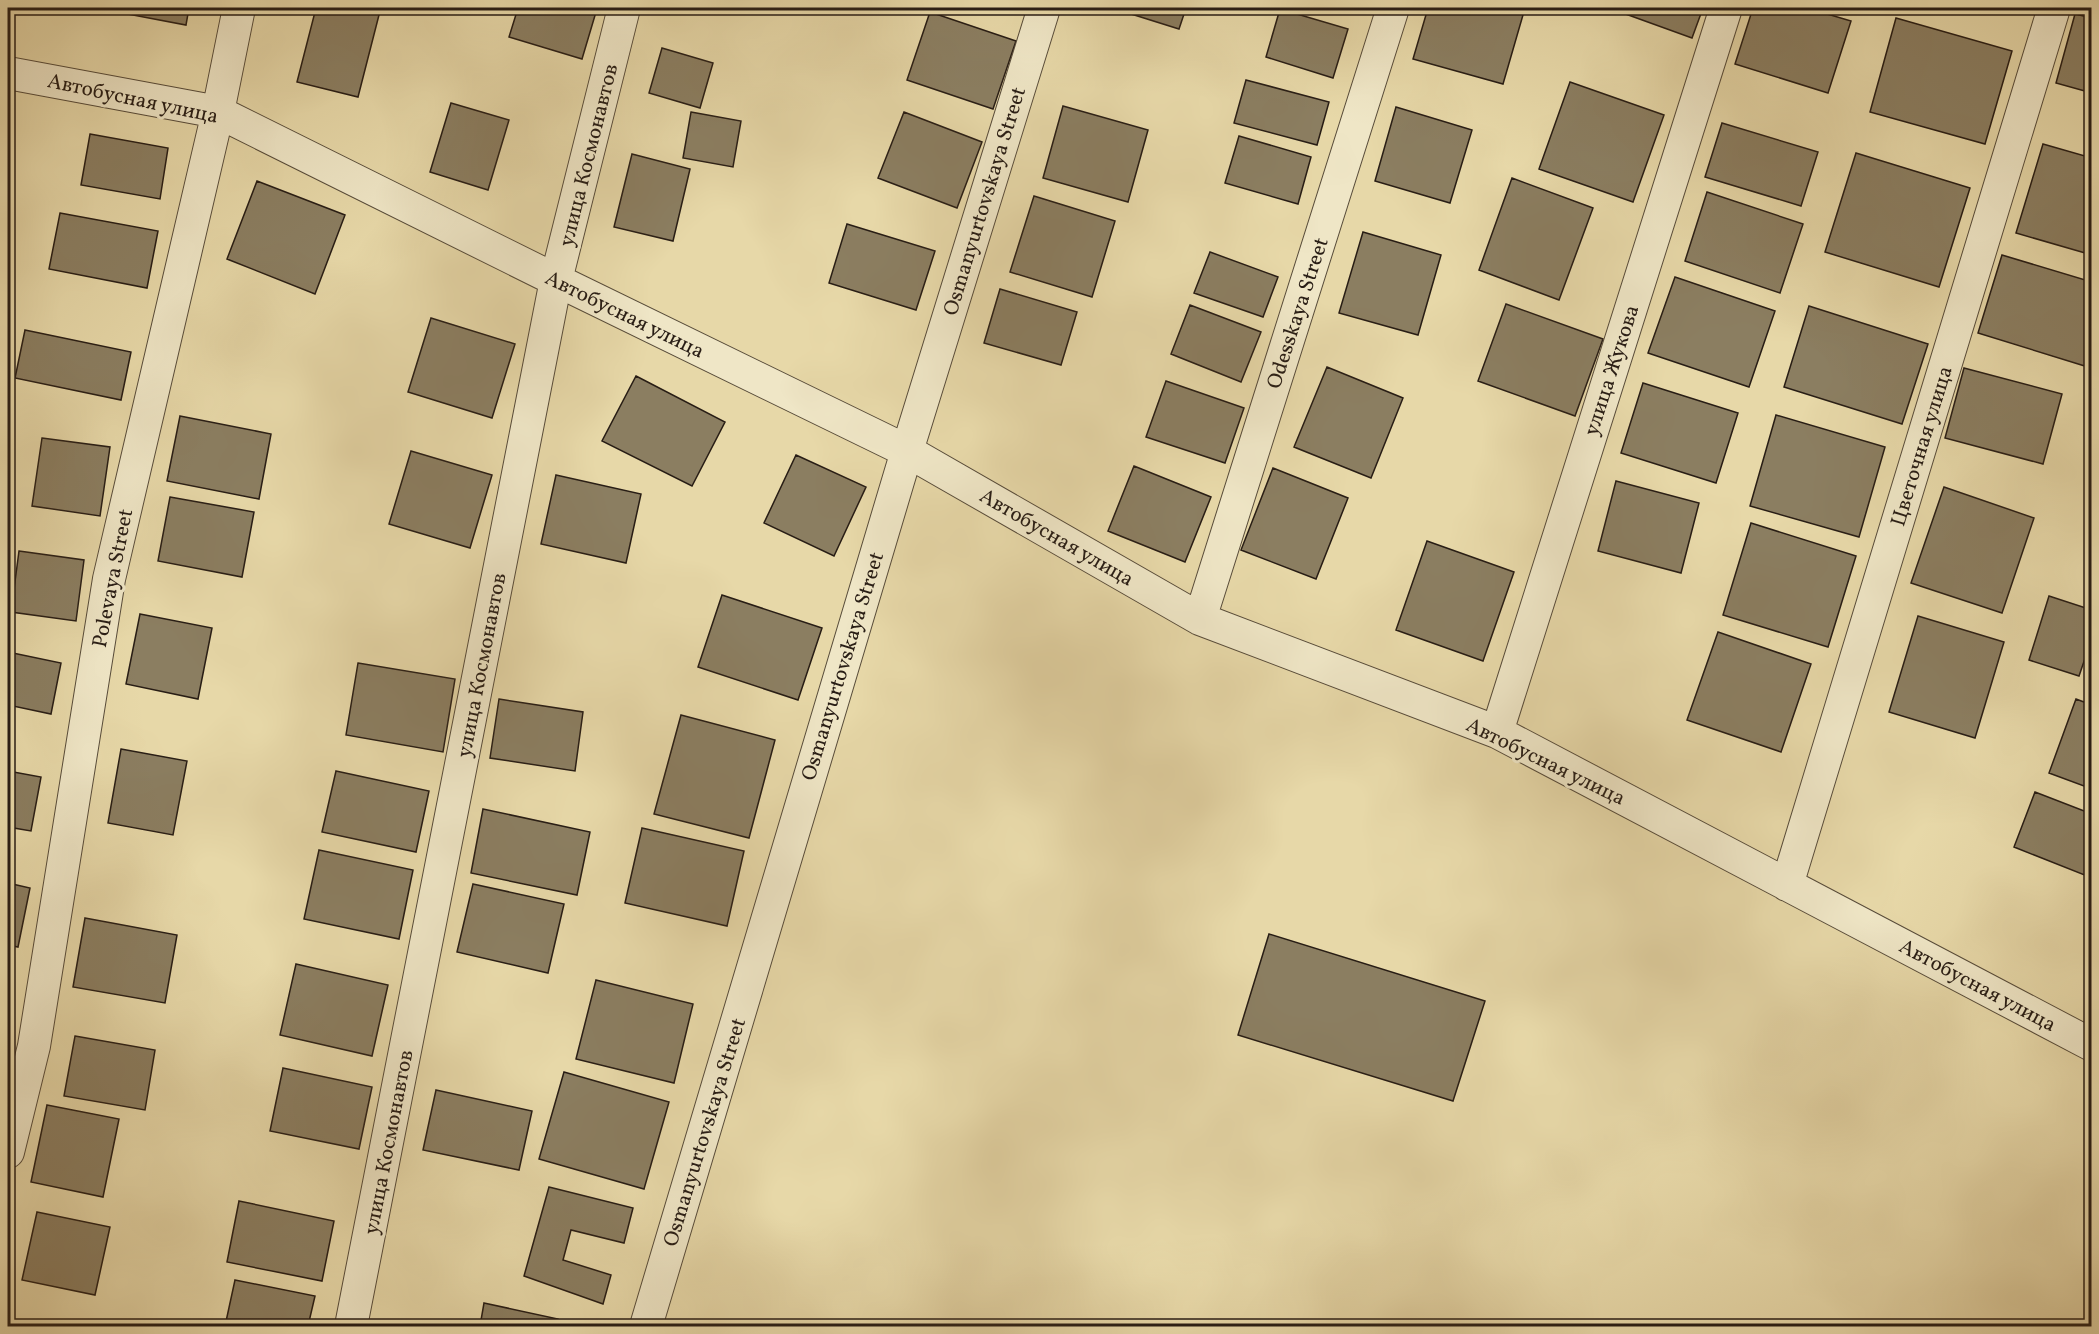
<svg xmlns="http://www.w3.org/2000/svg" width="2099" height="1334" viewBox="0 0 2099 1334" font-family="Vollkorn,serif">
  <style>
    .building { fill: #8b7e61; stroke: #281d15; stroke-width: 1.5 }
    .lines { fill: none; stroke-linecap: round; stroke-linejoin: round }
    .street-casing { stroke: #584c3a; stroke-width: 34 }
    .street { stroke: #efe6c6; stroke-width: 32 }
    .labels { text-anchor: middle; stroke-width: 6; stroke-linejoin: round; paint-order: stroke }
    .street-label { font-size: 21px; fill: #281d15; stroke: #efe6c6 }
  </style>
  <rect width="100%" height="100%" fill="#e7d8a8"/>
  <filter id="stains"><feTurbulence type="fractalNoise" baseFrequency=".00333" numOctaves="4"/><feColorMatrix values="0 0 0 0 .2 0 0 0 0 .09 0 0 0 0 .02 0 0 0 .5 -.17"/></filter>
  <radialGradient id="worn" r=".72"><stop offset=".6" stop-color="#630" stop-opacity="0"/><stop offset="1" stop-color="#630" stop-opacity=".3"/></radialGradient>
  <!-- building -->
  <path class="building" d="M101,8h88l-3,17 -85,-16z
    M316,8h49l15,3 -22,86 -61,-15z
    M518,8h63l15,4 -14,47 -73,-22z
    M1112,8h74l-7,21z
    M1428,8h97l-22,76 -90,-25z
    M1609,8h94l-11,30z
    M1753,8h54l44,13 -23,72 -93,-29z
    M1280,9l68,20 -15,49 -67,-21z
    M930,12l86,29 -23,68 -86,-29z
    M2075,14l17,4v75l-36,-10z
    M1896,18l116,33 -27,93 -115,-32z
    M662,48l51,15 -13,45 -51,-15z
    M1246,80l83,22 -12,43 -83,-22z
    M1570,82l94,33 -31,87 -94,-33z
    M451,103l58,17 -21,70 -58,-18z
    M1063,106l85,24 -20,72 -85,-24z
    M1396,107l76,23 -22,73 -75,-22z
    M691,112l50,9 -8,46 -50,-9z
    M904,112l78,30 -25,66 -79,-30z
    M1722,123l96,29 -17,54 -96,-29z
    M90,134l78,14 -8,51 -79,-14z
    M1239,136l72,21 -13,47 -73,-21z
    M2043,144l49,14v97l-76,-22z
    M1856,153l114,35 -31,99 -114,-35z
    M632,154l58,15 -17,72 -59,-14z
    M1512,178l81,30 -34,92 -80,-30z
    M257,181l88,34 -30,79 -88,-35z
    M1707,192l96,32 -23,69 -95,-32z
    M1034,196l81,25 -23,76 -82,-25z
    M60,213l98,18 -11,57 -98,-19z
    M847,224l88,27 -19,59 -87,-27z
    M1363,232l78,23 -23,80 -79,-22z
    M1210,252l68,25 -15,40 -69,-24z
    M2002,255l90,27v74l-4,11 -110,-34z
    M1675,277l100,34 -26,76 -101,-34z
    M1000,289l77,23 -16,53 -77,-22z
    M1506,304l97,35 -28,77 -97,-35z
    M1190,305l71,27 -20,50 -70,-28z
    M1809,306l119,38 -26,80 -118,-37z
    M431,318l84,26 -23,74 -84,-26z
    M25,330l106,22 -10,48 -106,-22z
    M1327,367l76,31 -32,80 -77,-31z
    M1964,368l98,26 -19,70 -98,-26z
    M636,376l89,46 -33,64 -90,-45z
    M1166,381l78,27 -19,55 -79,-26z
    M1643,383l95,30 -22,70 -95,-30z
    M1776,415l109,32 -26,90 -109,-31z
    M180,416l91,18 -12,65 -92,-18z
    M42,438l68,9 -10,69 -68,-10z
    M411,451l81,24 -22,73 -81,-24z
    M796,455l70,32 -32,69 -70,-33z
    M1134,466l77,31 -26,65 -77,-31z
    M1273,468l75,30 -32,81 -75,-29z
    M556,475l85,19 -15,69 -85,-19z
    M1616,481l83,22 -18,70 -83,-22z
    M1944,487l90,31 -32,95 -91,-30z
    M170,497l84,15 -12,65 -84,-16z
    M1751,523l105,33 -28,91 -105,-32z
    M1427,541l87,31 -31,89 -87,-31z
    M19,551l65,9 -8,61 -65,-9z
    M722,595l100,33 -24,72 -100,-33z
    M2049,596l43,14v28l-13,38 -50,-16z
    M140,614l72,14 -14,71 -72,-15z
    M1918,616l86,26 -29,96 -86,-26z
    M1718,632l93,32 -30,88 -94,-32z
    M8,652l53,11 -10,51 -43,-9z
    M358,663l97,16 -12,73 -97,-17z
    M499,699l84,13 -8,59 -85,-13z
    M2076,699l16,6v84l-43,-16z
    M681,715l94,25 -26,98 -95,-24z
    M121,749l66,12 -14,74 -65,-12z
    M8,771l33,6 -10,54 -23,-4z
    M336,771l93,20 -13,61 -94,-20z
    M2035,792l57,22v64l-78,-31z
    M483,809l107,23 -13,63 -106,-22z
    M642,828l102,23 -17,75 -102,-23z
    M319,850l94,20 -14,69 -95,-20z
    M8,883l22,5 -12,59 -10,-2z
    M473,884l91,20 -16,69 -91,-21z
    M85,918l92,17 -12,68 -92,-16z
    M1269,934l216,67 -32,100 -215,-66z
    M296,964l92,21 -16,71 -92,-21z
    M596,980l97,24 -19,79 -98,-24z
    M75,1036l80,14 -10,60 -81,-14z
    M283,1068l89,19 -13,62 -89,-18z
    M564,1072l105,30 -25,87 -105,-30z
    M436,1090l96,21 -13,59 -96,-20z
    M47,1105l72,14 -16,78 -72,-15z
    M549,1187l84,21 -9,35 -53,-13 -8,30 48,15 -8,29 -79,-28z
    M239,1201l95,20 -12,60 -95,-19z
    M37,1212l73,15 -15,68 -73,-15z
    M235,1280l80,16 -7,30h-83z
    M484,1303l74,16 -1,7h-77z"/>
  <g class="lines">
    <!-- street casing -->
    <g class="street-casing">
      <path id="street" d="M8,73l210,39 338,168 351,171 293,168 297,113 595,313
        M1200,619l193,-611
        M1497,732l229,-724
        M1787,885l267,-877
        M8,1152l26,-106 75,-467 109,-467 21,-104
        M351,1326l205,-1046 68,-272
        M646,1326l261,-875 137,-443"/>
    </g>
    <!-- street -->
    <use href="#street" class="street"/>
  </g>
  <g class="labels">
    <!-- street labels -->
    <g class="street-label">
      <text transform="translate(133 98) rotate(12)" y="7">Автобусная улица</text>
      <text transform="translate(588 155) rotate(-76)" y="7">улица Космонавтов</text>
      <text transform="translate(984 201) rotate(-73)" y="7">Osmanyurtovskaya Street</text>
      <text transform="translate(1297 313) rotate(-72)" y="7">Odesskaya Street</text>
      <text transform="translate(625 314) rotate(26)" y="7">Автобусная улица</text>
      <text transform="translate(1611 370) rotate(-72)" y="7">улица Жукова</text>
      <text transform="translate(1921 446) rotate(-73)" y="7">Цветочная улица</text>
      <text transform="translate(1057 537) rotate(30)" y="7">Автобусная улица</text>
      <text transform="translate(112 578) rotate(-79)" y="7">Polevaya Street</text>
      <text transform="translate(481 665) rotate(-79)" y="7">улица Космонавтов</text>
      <text transform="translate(842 666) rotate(-73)" y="7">Osmanyurtovskaya Street</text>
      <text transform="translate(1546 761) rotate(26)" y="7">Автобусная улица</text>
      <text transform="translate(1978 985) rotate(28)" y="7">Автобусная улица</text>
      <text transform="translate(704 1132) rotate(-73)" y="7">Osmanyurtovskaya Street</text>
      <text transform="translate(388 1142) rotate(-79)" y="7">улица Космонавтов</text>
    </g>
  </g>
  <!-- margin -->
  <rect width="2099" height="1334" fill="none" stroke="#e7d8a8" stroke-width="30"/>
  <rect x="9" y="9" width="2081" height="1316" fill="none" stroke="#281d15" stroke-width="3"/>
  <rect x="15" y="15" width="2069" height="1304" fill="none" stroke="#281d15" stroke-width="1.5"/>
  <rect width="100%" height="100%" filter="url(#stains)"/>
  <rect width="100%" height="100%" fill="url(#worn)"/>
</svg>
